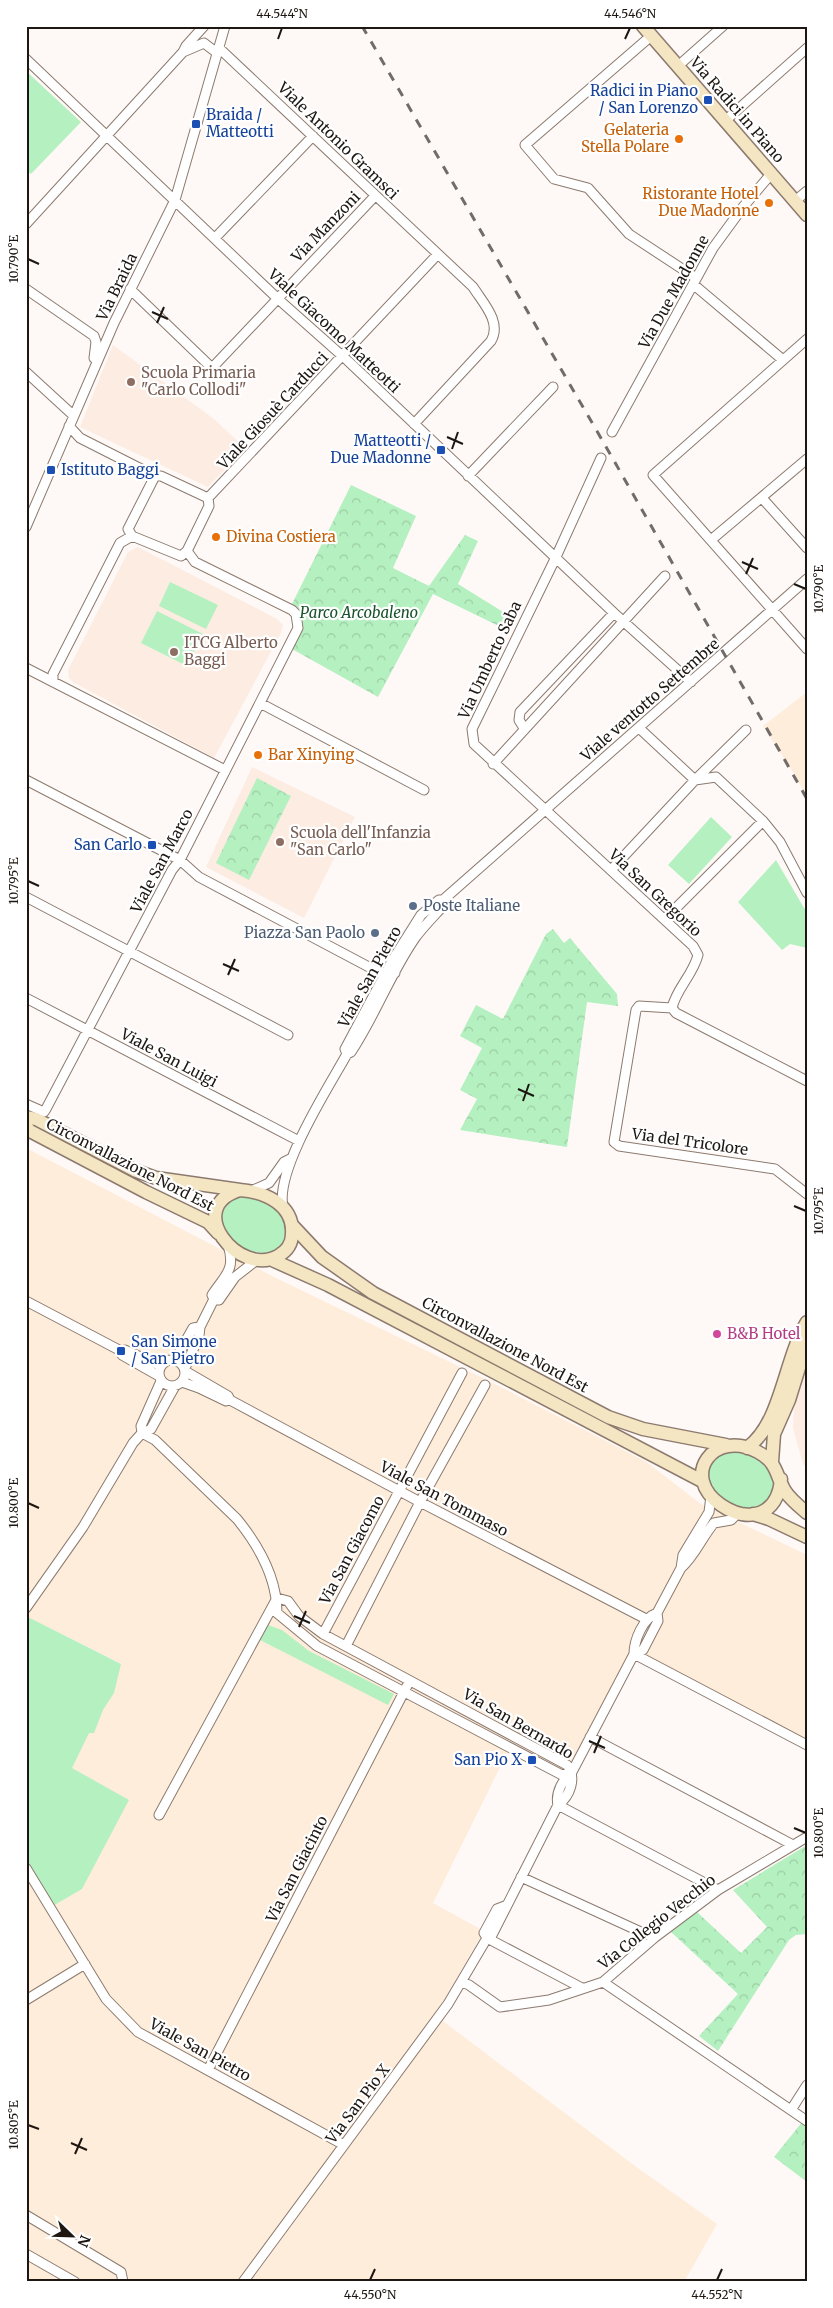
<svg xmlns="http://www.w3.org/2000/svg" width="833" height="2308" viewBox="0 0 833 2308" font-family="Merriweather,serif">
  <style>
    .built { fill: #fdece1 }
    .industrial { fill: #feeddb }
    .green { fill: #b5f0c0 }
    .park { fill: url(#park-crowns) }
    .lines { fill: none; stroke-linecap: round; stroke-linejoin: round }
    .street-casing { stroke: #8c7a6e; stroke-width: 11 }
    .secondary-casing { stroke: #8c7a6e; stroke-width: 15 }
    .street { stroke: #fff; stroke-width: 9 }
    .secondary { stroke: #f4e5c3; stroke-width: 12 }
    .rail { stroke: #726c68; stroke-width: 3; stroke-dasharray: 9 9; stroke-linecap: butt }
    .ticks { fill: none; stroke: #1d1611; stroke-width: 2 }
    .transit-dot { fill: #1a4fb4; stroke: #fff; stroke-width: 2 }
    .food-dot { fill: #e8710a; stroke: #fff; stroke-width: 2 }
    .education-dot { fill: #8d6e63; stroke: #fff; stroke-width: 2 }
    .service-dot { fill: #5c6f8a; stroke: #fff; stroke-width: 2 }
    .hotel-dot { fill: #d1479c; stroke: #fff; stroke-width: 2 }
    .labels { text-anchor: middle; stroke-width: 4.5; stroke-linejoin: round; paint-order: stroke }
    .transit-label { font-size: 15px; fill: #164399; stroke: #fff; text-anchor: end }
    .street-label { font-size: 15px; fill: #1d1611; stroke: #fff }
    .food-label { font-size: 15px; fill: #c56008; stroke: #fff; text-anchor: end }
    .education-label { font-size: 15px; fill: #785e54; stroke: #fff; text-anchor: start }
    .park-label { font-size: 15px; font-style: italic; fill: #18522a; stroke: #fff }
    .service-label { font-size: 15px; fill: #4e5e75; stroke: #fff; text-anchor: start }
    .hotel-label { font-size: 15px; fill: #b23c85; stroke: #fff; text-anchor: start }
    .neatline { fill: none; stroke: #1d1611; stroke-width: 2 }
    .ticks-label { font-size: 12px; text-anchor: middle; fill: #1d1611 }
  </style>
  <defs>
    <pattern id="park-crowns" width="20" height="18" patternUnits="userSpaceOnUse" patternTransform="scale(1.25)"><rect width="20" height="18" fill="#b5f0c0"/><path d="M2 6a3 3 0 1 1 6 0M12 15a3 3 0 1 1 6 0" fill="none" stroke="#9bcda4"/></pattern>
  </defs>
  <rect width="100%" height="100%" fill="#fef9f7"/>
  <!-- built -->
  <path class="built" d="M113,345l101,74 31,29 -37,39 -128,-60z
    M138,547l139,72 6,6 -2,8 -67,125 -141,-76 -4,-4 -1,-8 60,-118z
    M252,767l103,50 -51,101 -98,-51z
    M807,1358v110l-4,-4 -10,-36 1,-18z"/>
  <!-- industrial -->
  <path class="industrial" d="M807,692v105l-11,-20 -33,-51z
    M26,1148l248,129 215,104 156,80 56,43 106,51v189l-177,-92 -64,121 -55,-28 -78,158 51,28 -49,84 200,151 82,58 -33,58h-658v-418l95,-200 -95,-48z"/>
  <!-- green -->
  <path class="green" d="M26,71l55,51 -50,52 -5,-4z
    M170,582l48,23 -12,24 -47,-23z
    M157,611l46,23 -16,32 -46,-23z
    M711,817l21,20 -43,47 -21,-19z
    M776,860l31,53v35l-17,-4 -8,6 -44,-48z
    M244,1195c8,2 19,4 26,8 31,19 17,59 -20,48 -6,-1 -13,-3 -17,-8 -6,-5 -9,-17 -12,-24 4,-15 9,-19 23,-24z
    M731,1450c9,1 18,2 26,7 17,12 24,33 7,47 -25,23 -90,-34 -33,-54z
    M26,1616l95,48 -7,29 -11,17 -9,23h-5l-17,35 57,32 -47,89 -31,18 -25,-43z
    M268,1625l14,5 27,21 85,43 -6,11 -128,-65z"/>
  <!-- park -->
  <path class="park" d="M351,485l65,31 -23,52 36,18 36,-51 13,6 -20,43 55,34 -6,12 -74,-36 -55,103 -86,-48 11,-21 -2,-18 -9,-6z
    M257,778l34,18 -42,84 -33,-17z
    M553,929l11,14 6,-5 47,56 1,12 -31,-4 -20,145 -107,-17 17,-31 -17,-9 22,-42 -22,-12 16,-31 27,14 43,-85z
    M807,1845v89l-11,1 -7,5 -71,111 -19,-15 39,-42 -67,-62 26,-20 44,41 26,-26 -34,-37z
    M807,2116v66l-33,-25z"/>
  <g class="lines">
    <!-- street casing -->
    <g class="street-casing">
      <path id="street" d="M651,36l-126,109 29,34 34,9 41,46 67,44
        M219,48l254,239c10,16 29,35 18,54l-77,83
        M183,52l21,-9 13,10
        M26,59l251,239 71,63 266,252 77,69
        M678,66l45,-40
        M726,120l81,-72
        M795,201l12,-10
        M26,224l157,-172 3,-6 18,-20
        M215,238l98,-102
        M693,284l90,76
        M26,289l68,47 2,6 -2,16
        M130,289l82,79 163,-172
        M807,339l-154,136 154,174
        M26,372l48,44
        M69,426l11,12 75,38
        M612,432l101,-184 30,-41 28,-33
        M601,458l-45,99 -84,172 2,15 219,202 5,9c-5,20 -22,34 -26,53l4,5 131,68
        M155,476h6l47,22 1,8 -22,45 -6,5 -49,-20 -4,-7z
        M468,476l85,-89
        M208,498l230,-244
        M762,498l45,50
        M26,527l88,-204 61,-123 50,-174
        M711,540l96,-81
        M26,668l199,102
        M53,682v-8l67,-131 12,-7
        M260,703l164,87
        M524,728l-5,-8 1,-8 94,-99
        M639,728l56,52 21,-3 47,44 17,21 27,51
        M493,764l172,-188
        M26,780l154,80 19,17 185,98 11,-2
        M611,870l84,-90 51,-50
        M26,897l262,138
        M443,900l364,-321
        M665,919l98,-98
        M26,998l273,143
        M672,1008l-33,-2 -3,4 -22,132 5,4 156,23 32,25
        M347,1054l-2,-5 47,-88 29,-46 18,-15h4
        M26,1104l18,8 2,-3 126,-239 8,-10 118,-232 -2,-14 -4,-4 -97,-48 -8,-11
        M251,1191l18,-8 15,-21 6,-3
        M283,1207c-8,-37 45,-119 64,-153l4,-2c24,-36 39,-78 64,-114 8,-11 19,-22 28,-32v-6
        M214,1299l5,1 16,-23 23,-18
        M26,1301l95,50 4,-1 36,16
        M121,1351l1,4 37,21
        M159 1373a13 13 0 1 1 26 0a13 13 0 1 1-26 0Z
        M175,1360l18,-32 7,-1
        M185,1368l14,-32 1,-9 14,-28 -2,-4c13,-20 24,-25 16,-50
        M185,1371l43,25 2,4 190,102 226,117
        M182,1382l17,6 27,13 4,-1
        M142,1433l13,7 82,79c22,27 40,58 40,94l40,33 245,129 9,-3
        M142,1433l-1,-7 20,-45
        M681,1568c14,-12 21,-31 33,-45l17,-3 7,-7
        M277,1598l11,3 11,15 24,18 244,131c10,13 3,31 -9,40 -3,-13 5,-25 14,-33l62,-118c0,-14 9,-36 23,-41
        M26,1608l57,-81 50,-84 9,-10 9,-4 24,-43
        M323,1634l139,-261
        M346,1646l74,-144 65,-117
        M634,1654l173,91
        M634,1654l9,-4 15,-29 -1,-8 24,-45 2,-13 26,-43 2,-16
        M590,1737l203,108
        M159,1815l117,-215
        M26,1868l80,131 32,33 206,113
        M521,1877l133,61
        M487,1938l95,50
        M487,1938l-3,-5 13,-24 8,-3
        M462,1982l7,3 31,22 49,-7 54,-18 51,-44 64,-48 89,-53
        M603,1982l204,139
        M26,2000l59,-36
        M208,2070l199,-384
        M791,2110l16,-25
        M26,2215l95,57 2,10
        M26,2254l49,28
        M243,2282l205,-278 39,-66 5,-3 66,-130 160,85"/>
    </g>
    <!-- secondary casing -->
    <g class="secondary-casing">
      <path id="secondary" d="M643,26l164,189
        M26,1117l10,2 98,51 22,8 84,12
        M26,1127l4,4 116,61 62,30 10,11
        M240,1190c26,2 54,15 52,44 0,9 -5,17 -14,22 -39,22 -96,-49 -38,-66z
        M292,1225l30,32 51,36 235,124 35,12 83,16
        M270,1259l58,26 374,196
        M747,1448c35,-25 37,-89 60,-126
        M772,1462l2,-28 15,-34 18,-58
        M781,1479c-3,36 -32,45 -60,26 -42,-29 -7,-77 37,-53 20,11 17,22 27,39 5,8 15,16 22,22
        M753,1514l16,5 38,18"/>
    </g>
    <!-- street -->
    <use href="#street" class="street"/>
    <!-- secondary -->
    <use href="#secondary" class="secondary"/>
    <!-- rail -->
    <path class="rail" d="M362,26l243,419 202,354"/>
  </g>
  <!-- ticks -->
  <path class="ticks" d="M278,39l4,-11M625,39l5,-11M28,259l11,5M152,312l16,7M157,323l7,-16M447,437l16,7M452,449l6,-17M742,562l16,7M746,574l7,-16M794,584l12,5M28,881l11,5M223,964l16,7M228,975l7,-16M518,1089l16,7M523,1101l6,-17M794,1206l12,5M28,1503l11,5M294,1616l16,7M299,1627l7,-16M589,1741l16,7M594,1753l7,-17M794,1828l12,5M28,2125l11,4M71,2143l16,7M75,2154l7,-16M370,2280l5,-11M717,2280l5,-11"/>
  <!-- markers -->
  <g class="transit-dot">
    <rect x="703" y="95" width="10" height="10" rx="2.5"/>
    <rect x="191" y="119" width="10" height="10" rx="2.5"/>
    <rect x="436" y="445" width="10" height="10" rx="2.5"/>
    <rect x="46" y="465" width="10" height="10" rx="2.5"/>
    <rect x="147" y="840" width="10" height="10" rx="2.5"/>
    <rect x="116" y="1346" width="10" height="10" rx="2.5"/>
    <rect x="527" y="1755" width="10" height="10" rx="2.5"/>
  </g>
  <g class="food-dot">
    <circle cx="679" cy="139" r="5"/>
    <circle cx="769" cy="203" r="5"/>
    <circle cx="216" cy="537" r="5"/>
    <circle cx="258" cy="755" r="5"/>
  </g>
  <g class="education-dot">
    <circle cx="131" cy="382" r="5"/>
    <circle cx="174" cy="652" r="5"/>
    <circle cx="280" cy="842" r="5"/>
  </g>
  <g class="service-dot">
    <circle cx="413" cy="906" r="5"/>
    <circle cx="375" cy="933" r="5"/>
  </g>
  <circle class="hotel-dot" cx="717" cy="1334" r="5"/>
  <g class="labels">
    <!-- transit labels -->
    <g class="transit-label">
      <text x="698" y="96">Radici in Piano<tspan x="698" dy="17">/ San Lorenzo</tspan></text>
      <text x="206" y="120" text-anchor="start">Braida /<tspan x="206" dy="17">Matteotti</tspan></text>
      <text x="431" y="446">Matteotti /<tspan x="431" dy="17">Due Madonne</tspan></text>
      <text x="61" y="475" text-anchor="start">Istituto Baggi</text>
      <text x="142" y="850">San Carlo</text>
      <text x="131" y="1347" text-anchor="start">San Simone<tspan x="131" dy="17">/ San Pietro</tspan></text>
      <text x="522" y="1765">San Pio X</text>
    </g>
    <!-- street labels -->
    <g class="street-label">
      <text transform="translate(737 110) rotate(49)" y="5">Via Radici in Piano</text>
      <text transform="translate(338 141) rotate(44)" y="5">Viale Antonio Gramsci</text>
      <text transform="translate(326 227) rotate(-46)" y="5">Via Manzoni</text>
      <text transform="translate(117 287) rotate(-64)" y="5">Via Braida</text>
      <text transform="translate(674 292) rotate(-61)" y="5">Via Due Madonne</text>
      <text transform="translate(334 331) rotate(43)" y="5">Viale Giacomo Matteotti</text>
      <text transform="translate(273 411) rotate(-47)" y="5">Viale Giosuè Carducci</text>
      <text transform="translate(490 660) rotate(-65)" y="5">Via Umberto Saba</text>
      <text transform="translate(650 700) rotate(-41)" y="5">Viale ventotto Settembre</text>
      <text transform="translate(162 861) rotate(-62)" y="5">Viale San Marco</text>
      <text transform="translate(655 893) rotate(43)" y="5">Via San Gregorio</text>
      <text transform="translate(370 977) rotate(-61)" y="5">Viale San Pietro</text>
      <text transform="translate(169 1058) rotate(28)" y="5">Viale San Luigi</text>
      <text transform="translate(690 1142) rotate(8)" y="5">Via del Tricolore</text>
      <text transform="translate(130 1165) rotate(27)" y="5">Circonvallazione Nord Est</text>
      <text transform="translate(505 1345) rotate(28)" y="5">Circonvallazione Nord Est</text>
      <text transform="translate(444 1499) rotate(28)" y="5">Viale San Tommaso</text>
      <text transform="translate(352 1550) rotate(-62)" y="5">Via San Giacomo</text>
      <text transform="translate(518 1724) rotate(30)" y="5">Via San Bernardo</text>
      <text transform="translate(297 1869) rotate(-63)" y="5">Via San Giacinto</text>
      <text transform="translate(657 1922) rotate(-38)" y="5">Via Collegio Vecchio</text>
      <text transform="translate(200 2050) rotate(29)" y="5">Viale San Pietro</text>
      <text transform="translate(358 2104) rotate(-53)" y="5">Via San Pio X</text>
    </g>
    <!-- food labels -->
    <g class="food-label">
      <text x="669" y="135">Gelateria<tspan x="669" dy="17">Stella Polare</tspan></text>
      <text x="759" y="199">Ristorante Hotel<tspan x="759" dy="17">Due Madonne</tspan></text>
      <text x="226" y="542" text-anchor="start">Divina Costiera</text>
      <text x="268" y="760" text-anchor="start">Bar Xinying</text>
    </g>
    <!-- education labels -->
    <g class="education-label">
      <text x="141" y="378">Scuola Primaria<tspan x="141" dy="17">"Carlo Collodi"</tspan></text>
      <text x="184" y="648">ITCG Alberto<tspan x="184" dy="17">Baggi</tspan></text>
      <text x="290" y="838">Scuola dell'Infanzia<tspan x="290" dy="17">"San Carlo"</tspan></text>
    </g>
    <!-- park labels -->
    <g class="park-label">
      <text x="359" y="618">Parco Arcobaleno</text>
    </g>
    <!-- service labels -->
    <g class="service-label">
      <text x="423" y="911">Poste Italiane</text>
      <text x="365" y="938" text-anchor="end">Piazza San Paolo</text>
    </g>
    <!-- hotel labels -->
    <g class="hotel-label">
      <text x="727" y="1339">B&amp;B Hotel</text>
    </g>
  </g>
  <!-- border -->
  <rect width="833" height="2308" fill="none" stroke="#ffffff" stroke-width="55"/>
  <!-- north arrow -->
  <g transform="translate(72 2236) rotate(113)" stroke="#ffffff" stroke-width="4" paint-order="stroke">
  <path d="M0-4L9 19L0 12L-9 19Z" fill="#1d1611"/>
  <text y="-8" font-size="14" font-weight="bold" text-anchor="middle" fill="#1d1611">N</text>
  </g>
  <rect x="28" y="28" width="778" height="2252" class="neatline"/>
  <g class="ticks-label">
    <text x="282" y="18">44.544°N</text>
    <text x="630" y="18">44.546°N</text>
    <text transform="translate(14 259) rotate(-90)" y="4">10.790°E</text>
    <text transform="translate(819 589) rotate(-90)" y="4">10.790°E</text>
    <text transform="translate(14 881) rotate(-90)" y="4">10.795°E</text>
    <text transform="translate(819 1211) rotate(-90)" y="4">10.795°E</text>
    <text transform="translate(14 1503) rotate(-90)" y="4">10.800°E</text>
    <text transform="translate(819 1833) rotate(-90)" y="4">10.800°E</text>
    <text transform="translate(14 2125) rotate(-90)" y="4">10.805°E</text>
    <text x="370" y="2299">44.550°N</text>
    <text x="717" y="2299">44.552°N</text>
  </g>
</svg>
